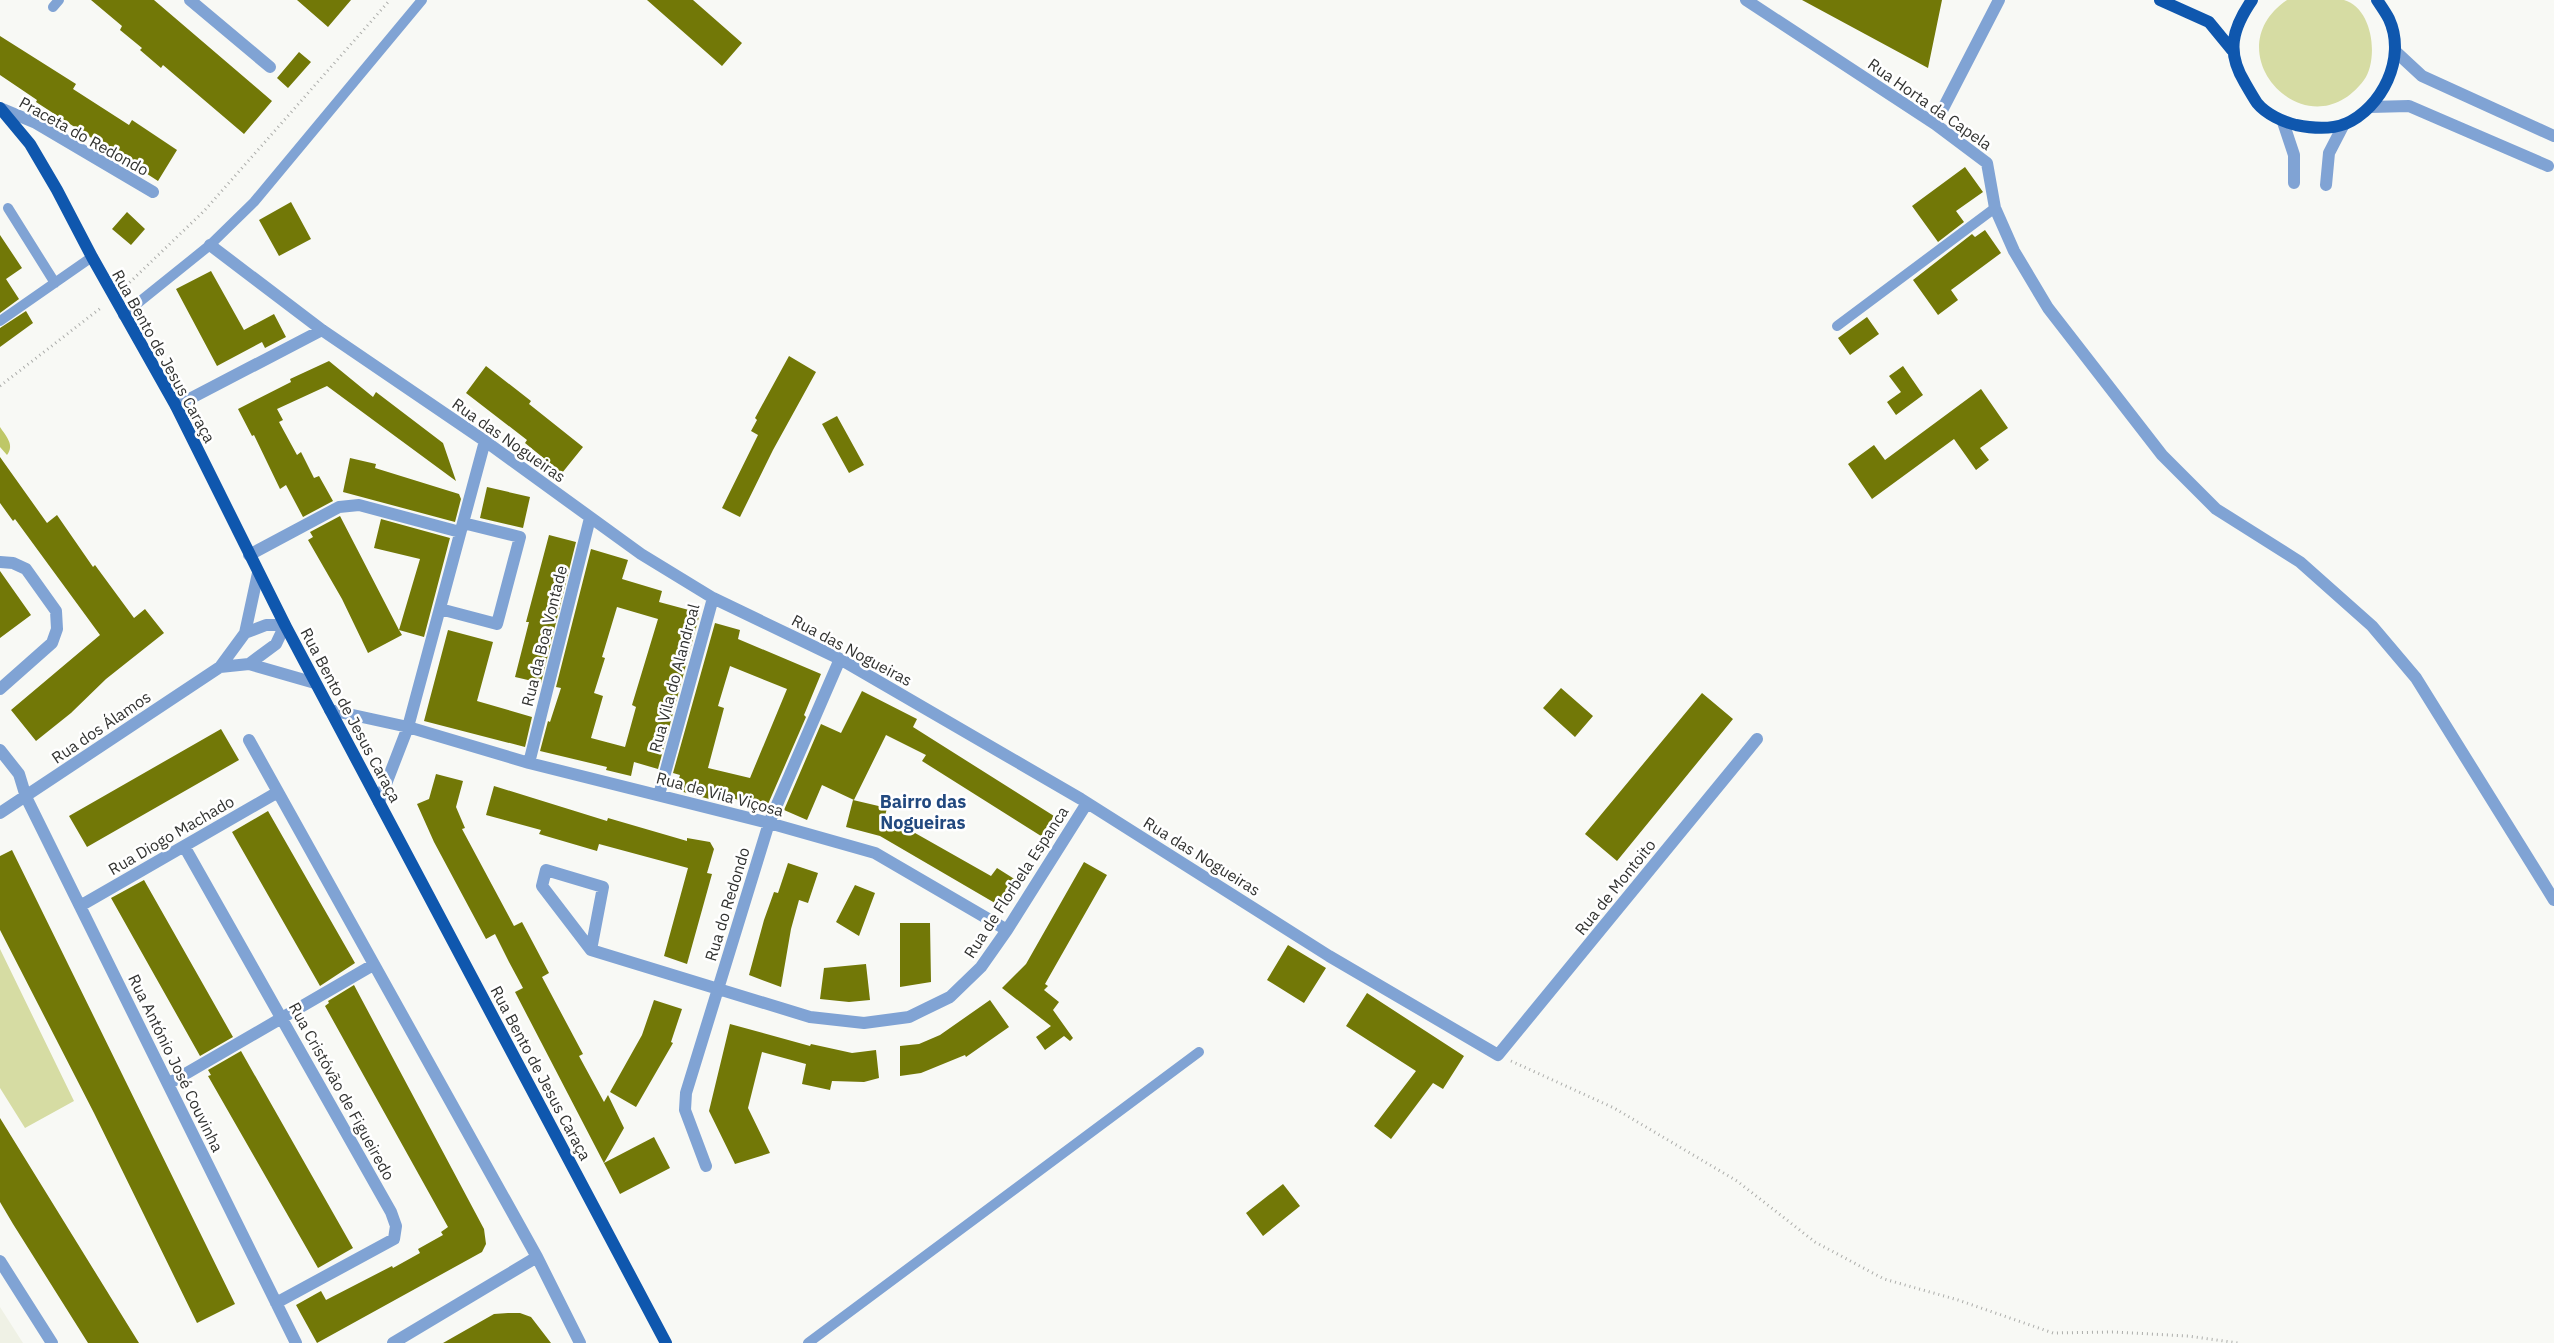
<svg xmlns="http://www.w3.org/2000/svg" width="2554" height="1343" viewBox="0 0 2554 1343" font-family="'IBM Plex Sans',sans-serif">
  <style>
    .built { fill: #eff1e5 }
    .green { fill: #d6dca3 }
    .water { fill: #bec767 }
    .building { fill: #727807; fill-rule: evenodd }
    .lines { fill: none; stroke-linecap: round; stroke-linejoin: round }
    .path { stroke: #acadaa; stroke-width: 3; stroke-dasharray: 1 4; stroke-linecap: butt }
    .service { stroke: #80a3d4; stroke-width: 10 }
    .minor { stroke: #80a3d4; stroke-width: 12 }
    .primary { stroke: #0f57ae; stroke-width: 12 }
    .labels { text-anchor: middle; stroke-width: 5; stroke-linejoin: round; paint-order: stroke }
    .street-label { font-size: 16px; fill: #323331; stroke: #fff }
    .neighbourhood-label { font-size: 18px; font-weight: bold; fill: #22497f; stroke: #fff }
  </style>
  <rect width="100%" height="100%" fill="#f8f9f5"/>
  <!-- built -->
  <path class="built" d="M0,1307l23,36h-23z"/>
  <!-- green -->
  <path class="green" d="M2287,0c14,0 46,0 57,0 29,8 35,59 20,80 -56,75 -153,-28 -77,-80z
    M0,949l74,152 -49,27 -25,-40z"/>
  <!-- water -->
  <path class="water" d="M0,427c6,9 15,18 7,28l-7,-8z"/>
  <!-- building -->
  <path class="building" d="M91,0h63l118,101 -28,33 -81,-69 -2,3 -21,-18 2,-2 -22,-18 2,-4z
    M297,0h54l-23,27z
    M647,0h46l49,43 -20,23z
    M1802,0h140l-14,68z
    M0,36l76,48 -3,5 56,36 3,-5 45,30 -19,31 -122,-79 1,-2 -37,-25z
    M299,52l12,10 -23,26 -11,-10z
    M1965,167l18,25 -27,19 8,11 -26,20 -26,-36z
    M291,202l20,37 -32,17 -20,-36z
    M127,212l18,17 -14,16 -19,-16z
    M1985,230l16,23 -50,37 7,10 -20,15 -25,-35 59,-46 3,3z
    M0,235l22,33 -16,11 13,20 -19,14z
    M211,271l33,59 30,-16 12,23 -21,11 -3,-6 -45,24 -41,-77z
    M26,311l7,12 -33,24v-19z
    M1867,317l12,17 -29,21 -12,-17z
    M789,356l27,16 -43,78 -33,67 -18,-9 36,-73 -7,-4 6,-11 -2,-2z
    M329,361l44,36 3,-5 67,51 13,38 -129,-95 -50,23 6,11 -4,2 18,33 4,-3 13,26 5,-2 14,25 -30,16 -17,-32 -6,4 -26,-54 -2,1 -14,-27 53,-27 -1,-3z
    M486,366l45,35 -2,3 54,43 -21,26 -37,-30 2,-3 -61,-47z
    M1903,366l20,29 -27,20 -9,-13 14,-10 -12,-16z
    M1981,389l27,39 -28,20 9,12 -13,10 -22,-31 -82,60 -24,-35 26,-19 11,15z
    M837,416l27,49 -15,8 -27,-49z
    M0,457l47,66 10,-8 36,52 2,-2 39,53 11,-9 19,24 -58,46 -35,34 -35,28 -25,-31 89,-75 -85,-116 -2,2 -13,-18z
    M350,458l26,6 -1,4 84,26 2,5 -6,23 -112,-30z
    M487,487l43,10 -7,31 -43,-10z
    M340,516l59,114 21,-71 -46,-11 7,-29 69,19 -26,99 -25,-7 3,5 -34,18 -26,-54 -34,-59 5,-3 -3,-5z
    M549,535l27,7 -35,141 -26,-6 14,-55h-3z
    M591,549l37,11 -6,19 40,12 -3,11 41,11 -42,156 -24,-7 -3,14 -25,-6 1,-3 -67,-16 8,-30 2,1 11,-34 -5,-1zM617,607l41,12 -26,86 4,2 -11,40 -34,-9 12,-42 -9,-3 11,-35 -3,-1z
    M0,571l31,44 -31,23z
    M715,623l25,7 -2,9 83,35 -17,41 2,2 -41,94 -49,-20 -3,9 -37,-10 4,-15 -7,-2zM730,666l57,23 -37,89 -42,-10 16,-60 -6,-2z
    M448,630l45,12 -16,59 55,16 -7,30 -101,-26z
    M1561,688l32,28 -18,21 -32,-29z
    M862,691l55,28 -4,8 141,89 -13,20 -119,-75 4,-6 -40,-20 -32,65 -32,-15 -15,35 -23,-10 37,-86 20,9z
    M1702,693l31,26 -116,142 -32,-27z
    M221,729l18,31 -152,87 -18,-31z
    M436,774l27,7 -7,26 9,21 -3,1 52,97 8,-4 27,51 -7,4 41,77 -4,2 25,46 4,-7 16,33 -20,35 50,-26 16,31 -50,26 -105,-202 8,-4 -14,-26 -14,-28 -9,5 -52,-97 -17,-38 12,-5z
    M494,786l113,35 1,-3 79,23v-3l23,4 4,7 -7,24 5,1 -25,90 -23,-8 24,-88 -89,-24 -2,7 -58,-17 2,-4 -55,-15z
    M853,800l34,8 -2,8 106,60 6,-8 19,12 -16,26 -120,-70 -34,-9z
    M268,811l87,152 -35,23 -88,-154z
    M12,850l223,454 -38,19 -103,-210 -94,-183v-74z
    M1084,862l23,13 -62,109 3,2 -4,4 15,12 -6,8 20,28 -3,3 -6,-5 -19,14 -9,-13 15,-11 -49,-38 24,-24z
    M788,863l30,10 -10,30 -9,-3 -8,29 -10,58 -32,-12 15,-55 10,-28 4,1z
    M144,880l89,157 -33,19 -89,-158z
    M855,885l20,8 -16,43 -23,-14z
    M900,923h30l1,59 -31,5z
    M1288,945l38,23 -22,35 -37,-23z
    M866,964l4,36 -21,2 -29,-3 4,-31z
    M354,985l130,244 2,15 -4,8 -165,91 -21,-38 25,-14 5,9 66,-34 1,2 27,-15 -2,-4 25,-14 -2,-3 7,-5 -123,-221 4,-3 -1,-2z
    M1367,993l97,63 -21,33 -10,-6 -42,56 -17,-13 42,-55 -70,-45z
    M654,1000l28,9 -11,33 2,1 -37,64 -26,-15 32,-57z
    M990,1000l19,27 -43,30 -1,-2 -44,18 -21,3v-30l19,-2 21,-9z
    M730,1024l80,22 1,-2 41,9 24,-3 3,28 -15,4 -32,-1 -2,9 -28,-6 4,-20 -44,-12 -14,56 22,45 -35,11 -26,-53z
    M241,1051l112,197 -35,20 -110,-192 3,-1 -3,-5z
    M0,1118l113,183 26,42h-51l-75,-119 -13,-22z
    M1283,1184l17,22 -37,30 -17,-23z
    M508,1313h12l11,4 20,26h-108l51,-29z"/>
  <g class="lines">
    <!-- path -->
    <path class="path" d="M126,286l78,-75 186,-211
      M0,386l102,-79
      M1511,1061l103,47 123,73 78,61 69,37 74,21 95,33 60,-1 75,4 50,7"/>
    <!-- service -->
    <path class="service" d="M53,7l6,-7
      M8,208l47,75
      M123,315l87,-70 44,-43 168,-202
      M0,321l92,-64
      M1837,326l158,-118
      M808,1343l391,-291"/>
    <!-- minor -->
    <path class="minor" d="M190,0l80,67
      M1746,0l189,124 52,39 8,45 19,43 34,57 114,147 54,54 84,53 72,64 44,52 138,222
      M2395,51l27,25 132,60
      M2370,107l39,-1 139,60
      M0,108l36,15 117,69
      M2283,122l11,33v28
      M1935,124l64,-124
      M2326,185l3,-32 15,-29
      M210,245l112,85 163,111 156,113 72,44 127,61 241,140 248,157 169,99 259,-316
      M176,406l146,-76
      M249,555l90,-48 20,-2 101,27
      M0,562l13,1 13,6 30,42 1,18 -5,14 -52,46
      M440,609l57,15 23,-87 -57,-14
      M245,633l21,-8h19l-9,19 -27,20
      M220,667l29,-3 66,19
      M330,710l78,17 121,36 240,60 106,30 132,77
      M249,740l288,517 43,86
      M0,750l19,24 7,23 270,546
      M529,763l61,-245
      M659,795l54,-197
      M379,802l29,-75 77,-286
      M0,813l220,-146 25,-34 13,-60
      M184,846l207,366 5,14 -2,13 -118,64
      M80,906l198,-114
      M591,950l12,-63 -57,-17 -4,16 49,64 219,67 54,6 45,-6 41,-20 31,-30 26,-37 80,-127
      M168,1084l205,-119
      M706,1166l-21,-56 1,-17 83,-270 71,-164
      M0,1261l52,82
      M393,1343l144,-86"/>
    <!-- primary -->
    <path class="primary" d="M2160,0l49,22 23,28
      M2252,0c-20,29 -26,52 -7,83 4,7 8,14 12,20 9,11 26,19 39,22 15,3 33,5 49,-1 37,-16 62,-66 44,-105 -3,-6 -8,-13 -12,-19
      M0,108l30,36 27,46 35,67 84,149 109,219 381,718"/>
  </g>
  <g class="labels">
    <!-- street labels -->
    <g class="street-label">
      <text transform="translate(1930 104) rotate(35)" y="6">Rua Horta da Capela</text>
      <text transform="translate(84 136) rotate(29)" y="6">Praceta do Redondo</text>
      <text transform="translate(164 356) rotate(61)" y="6">Rua Bento de Jesus Caraça</text>
      <text transform="translate(509 440) rotate(35)" y="6">Rua das Nogueiras</text>
      <text transform="translate(544 636) rotate(-76)" y="6">Rua da Boa Vontade</text>
      <text transform="translate(852 650) rotate(28)" y="6">Rua das Nogueiras</text>
      <text transform="translate(674 678) rotate(-75)" y="6">Rua Vila do Alandroal</text>
      <text transform="translate(351 715) rotate(62)" y="6">Rua Bento de Jesus Caraça</text>
      <text transform="translate(101 727) rotate(-34)" y="6">Rua dos Álamos</text>
      <text transform="translate(720 794) rotate(15)" y="6">Rua de Vila Viçosa</text>
      <text transform="translate(171 835) rotate(-30)" y="6">Rua Diogo Machado</text>
      <text transform="translate(1202 856) rotate(32)" y="6">Rua das Nogueiras</text>
      <text transform="translate(1016 882) rotate(-57)" y="6">Rua de Florbela Espanca</text>
      <text transform="translate(1615 887) rotate(-51)" y="6">Rua de Montoito</text>
      <text transform="translate(727 904) rotate(-73)" y="6">Rua do Redondo</text>
      <text transform="translate(176 1063) rotate(64)" y="6">Rua António José Couvinha</text>
      <text transform="translate(541 1073) rotate(62)" y="6">Rua Bento de Jesus Caraça</text>
      <text transform="translate(342 1091) rotate(61)" y="6">Rua Cristóvão de Figueiredo</text>
    </g>
    <!-- neighbourhood labels -->
    <g class="neighbourhood-label">
      <text x="923" y="808">Bairro das<tspan x="923" dy="21">Nogueiras</tspan></text>
    </g>
  </g>
</svg>
